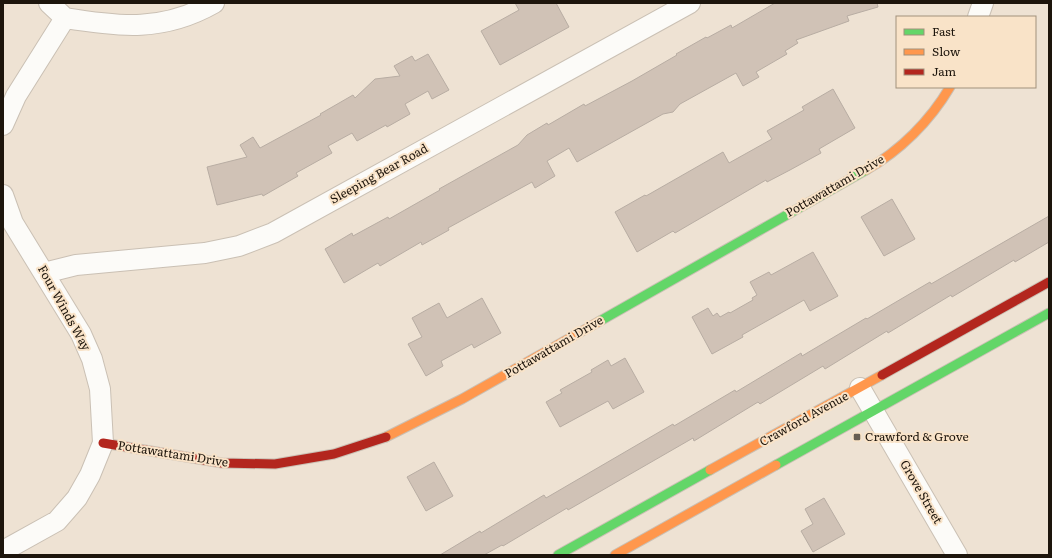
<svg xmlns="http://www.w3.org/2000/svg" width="1052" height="558" viewBox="0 0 1052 558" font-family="Literata,serif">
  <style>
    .building { fill: #d0c2b6; stroke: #b8ada3 }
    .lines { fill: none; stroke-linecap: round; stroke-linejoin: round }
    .street-casing { stroke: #cac0b4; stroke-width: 22 }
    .fast-casing { stroke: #cac0b4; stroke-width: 11 }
    .slow-casing { stroke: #cac0b4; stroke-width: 11 }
    .jam-casing { stroke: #cac0b4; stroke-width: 11 }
    .street { stroke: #fcfbf8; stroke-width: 20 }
    .fast { stroke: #63d668; stroke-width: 9 }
    .slow { stroke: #ff974d; stroke-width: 9 }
    .jam { stroke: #b3261e; stroke-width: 9 }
    .poi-dot { fill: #665d52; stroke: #f9e3c8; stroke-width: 1.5 }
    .labels { text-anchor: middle; stroke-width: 4; stroke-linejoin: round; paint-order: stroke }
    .street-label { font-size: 12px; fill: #1d150c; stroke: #f9e3c8 }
    .poi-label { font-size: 12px; fill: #1d150c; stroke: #f9e3c8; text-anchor: start }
  </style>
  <rect width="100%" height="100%" fill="#eee2d3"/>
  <!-- building -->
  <path class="building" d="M515,3h41l13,24 -69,38 -19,-34 38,-21z
    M775,3h102l1,4 -31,9 2,5 -53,19 2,3 -13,8 2,3 -31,18 3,5 -16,9 -7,-13 -56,31 -7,8 -10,2 -86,48 -8,-14 -22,13 8,15 -20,12 -3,-6 -84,46 1,2 -27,15 -1,-3 -41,24 -2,-3 -34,20 -19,-34 27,-16 1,3 35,-19 1,2 51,-29 -1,-1 79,-44 9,-10 20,-12 1,2 36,-21 1,2 47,-25 45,-26 -1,-1 30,-17 1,1 24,-13 1,3z
    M428,54l21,36 -17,9 -4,-8 -23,13 5,10 -23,13 -1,-2 -29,16 -5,-8 -24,13 4,7 -36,20 2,3 -35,20 -1,-2 -45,11 -10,-38 40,-10 -7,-12 13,-8 7,11 61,-33 -1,-1 33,-19 2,3 20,-19 25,-3 -6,-10 18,-10 3,5z
    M833,89l22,39 -36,21 2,4 -31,17 -23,12 -1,-2 -91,53 -2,-2 -36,21 -22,-40 30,-17 1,1 77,-44 6,11 43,-24 -5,-8 37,-21 -2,-3z
    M892,199l23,40 -31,17 -23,-39z
    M1049,216v26l-34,20 -1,-2 -62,37 -1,-2 -63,38 -1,-2 -62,38 -2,-3 -63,38 -2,-2 -64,39 -1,-3 -125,72 -1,-2 -64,38 -1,-1 -18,10h-44l40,-24 1,2 63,-38 2,3 127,-74 1,2 61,-36 1,2 65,-39 1,3 64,-38 1,1 63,-37 1,2z
    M813,252l25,44 -28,15 -6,-11 -62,35 1,2 -31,17 -20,-37 16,-9 5,8 4,-3 3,4 9,-5 1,1 23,-13 -1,-2 5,-3 -7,-13 19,-10 2,3z
    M482,298l19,35 -27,15 -2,-4 -31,17 2,5 -17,10 -18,-32 14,-7 -10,-19 27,-15 8,15z
    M625,358l19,34 -31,17 -5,-8 -48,26 -14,-25 16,-9 -2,-3 32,-18 -1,-2 17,-10 3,6z
    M434,462l19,34 -27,15 -19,-34z
    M824,498l21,36 -32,18 -12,-21 12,-7 -8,-15z"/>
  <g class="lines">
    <!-- street casing -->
    <g class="street-casing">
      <path id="street" d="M49,3l16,15
        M978,17l5,-14
        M65,18c55,9 98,14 149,-15
        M3,125l13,-29 49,-78
        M3,195l10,28 68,111 11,25 8,30 3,54 -13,32 -13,23 -20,23 -54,30
        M44,273l32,-8 129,-12 34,-7 34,-13 417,-230
        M860,388l97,167"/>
    </g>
    <!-- fast casing -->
    <g class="fast-casing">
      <path id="fast" d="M600,321l266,-151
        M776,465l273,-152
        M558,555l152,-85"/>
    </g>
    <!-- slow casing -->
    <g class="slow-casing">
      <path id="slow" d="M866,170c34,-19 64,-49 84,-83
        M386,437l76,-38 138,-78
        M710,470l172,-95
        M615,555l161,-90"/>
    </g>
    <!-- jam casing -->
    <g class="jam-casing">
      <path id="jam" d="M882,375l167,-93
        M103,443l119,20 53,1 59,-10 52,-17"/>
    </g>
    <!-- street -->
    <use href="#street" class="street"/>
    <!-- fast -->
    <use href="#fast" class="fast"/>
    <!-- slow -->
    <use href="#slow" class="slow"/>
    <!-- jam -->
    <use href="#jam" class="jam"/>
  </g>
  <!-- markers -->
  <rect class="poi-dot" x="853" y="433" width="8" height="8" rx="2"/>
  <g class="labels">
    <!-- street labels -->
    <g class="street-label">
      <text transform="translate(379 174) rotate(-29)" y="4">Sleeping Bear Road</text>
      <text transform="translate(835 186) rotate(-30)" y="4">Pottawattami Drive</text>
      <text transform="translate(64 308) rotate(61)" y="4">Four Winds Way</text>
      <text transform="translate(554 347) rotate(-30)" y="4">Pottawattami Drive</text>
      <text transform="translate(804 419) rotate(-29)" y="4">Crawford Avenue</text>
      <text transform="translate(173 454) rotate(9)" y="4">Pottawattami Drive</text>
      <text transform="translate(921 492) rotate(60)" y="4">Grove Street</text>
    </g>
    <!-- poi labels -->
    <g class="poi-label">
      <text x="865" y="441">Crawford &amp; Grove</text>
    </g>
  </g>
  <!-- border -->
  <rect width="1052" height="558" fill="none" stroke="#1d150c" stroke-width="8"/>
  <!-- legend -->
  <rect x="896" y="16" width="140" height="72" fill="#f9e3c8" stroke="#a1917d"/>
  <rect x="904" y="29" width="20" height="6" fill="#63d668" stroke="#a1917d"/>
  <text x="932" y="36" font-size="12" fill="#1d150c">Fast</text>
  <rect x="904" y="49" width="20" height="6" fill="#ff974d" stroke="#a1917d"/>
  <text x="932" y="56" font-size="12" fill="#1d150c">Slow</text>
  <rect x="904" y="69" width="20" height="6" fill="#b3261e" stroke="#a1917d"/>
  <text x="932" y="76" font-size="12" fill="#1d150c">Jam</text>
</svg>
